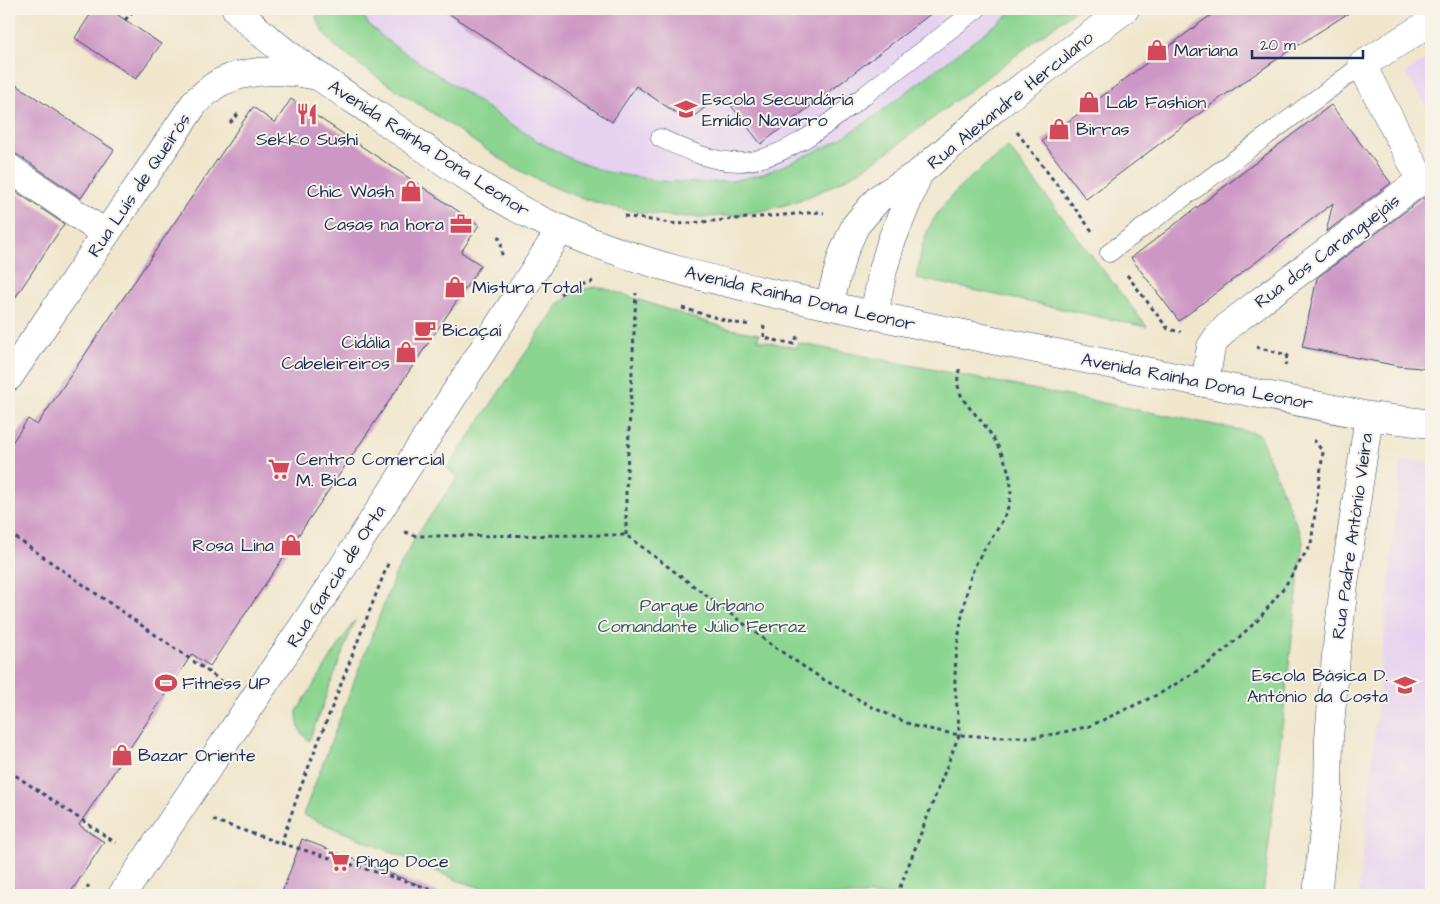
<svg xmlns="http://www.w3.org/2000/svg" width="1440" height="904" viewBox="0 0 1440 904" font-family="'Architects Daughter',sans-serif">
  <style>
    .built { fill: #e6d2f0 }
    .green { fill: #8bd591; stroke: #538278 }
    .building { fill: #cd97c5 }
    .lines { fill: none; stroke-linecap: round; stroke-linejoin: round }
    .lane-casing { stroke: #3b4a6e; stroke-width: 19 }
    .street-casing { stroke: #3b4a6e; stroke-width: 29 }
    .secondary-casing { stroke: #3b4a6e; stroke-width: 29 }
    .path { stroke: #3b4a6e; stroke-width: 3; stroke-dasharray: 4 4; stroke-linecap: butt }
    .lane { stroke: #fff; stroke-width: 18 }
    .street { stroke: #fff; stroke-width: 28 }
    .secondary { stroke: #fff; stroke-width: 28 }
    .labels { text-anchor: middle; stroke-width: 4; stroke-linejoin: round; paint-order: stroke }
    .poi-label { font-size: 18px; fill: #1b2f5e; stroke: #f7f3e8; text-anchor: start }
    .street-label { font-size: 18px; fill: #1b2f5e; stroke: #f7f3e8 }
    .park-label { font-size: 18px; fill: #37586b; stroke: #f7f3e8 }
  </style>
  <rect width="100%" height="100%" fill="#f7f3e8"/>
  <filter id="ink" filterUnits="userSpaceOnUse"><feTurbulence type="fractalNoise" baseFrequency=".02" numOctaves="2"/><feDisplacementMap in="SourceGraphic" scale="10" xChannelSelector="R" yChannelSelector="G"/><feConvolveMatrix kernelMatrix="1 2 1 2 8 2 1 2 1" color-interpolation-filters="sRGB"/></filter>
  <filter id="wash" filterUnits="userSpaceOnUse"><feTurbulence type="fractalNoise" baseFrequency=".0096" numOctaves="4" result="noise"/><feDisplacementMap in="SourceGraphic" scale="20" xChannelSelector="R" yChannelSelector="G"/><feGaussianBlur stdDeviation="1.12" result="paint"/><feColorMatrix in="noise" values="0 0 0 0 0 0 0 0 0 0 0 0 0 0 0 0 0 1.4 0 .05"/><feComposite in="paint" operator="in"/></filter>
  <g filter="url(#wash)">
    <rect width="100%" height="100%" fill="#f0e6cc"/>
    <!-- built -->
    <path class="built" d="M314,9h763l-185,140 -17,13 -36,20 -40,18 -24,7 -43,7 -45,3 -30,-2 -56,-10 -53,-20 -27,-14 -70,-45 -114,-78 -12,-12 -8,-14z
      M1431,56v57l-26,-40z
      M1424,461l7,1v433h-72l42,-433z"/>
    <!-- green -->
    <path class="green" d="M314,9h46l9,16 21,18 144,96 39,21 33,12 55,9 37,2 34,-2 31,-7 29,-12 40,-18 35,-22 149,-113h61l-185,140c-28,21 -59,38 -92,51 -79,29 -175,19 -251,-15 -41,-18 -78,-46 -115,-71 -33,-21 -66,-42 -97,-66 -12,-12 -19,-23 -23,-39z
      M1008,147l139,180 -231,-49c3,-13 5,-28 9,-41 15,-39 51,-64 83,-90z
      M597,287l13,3 80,27 36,11 33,6 -1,6 39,8 1,-5 458,90 4,3 43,105 -40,354h-761l-45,-15 -154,-65 92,-240 21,-39 42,-59 -11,-8 111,-164c12,-11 23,-17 39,-18z
      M355,620l-46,121c-10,-8 -12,-17 -12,-30z"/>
    <g id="blocks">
      <!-- building -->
      <path class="building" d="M94,9h15l52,35 -25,35 -61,-41z
        M442,9h495l-176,135 -39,-50 -34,27 -52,-35 -24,36z
        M1219,9h136l-66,42 -70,48 -133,100 -44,-58z
        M9,80l105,70 -33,48 -63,-43 -9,-2z
        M291,99l188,126 -18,27 20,13 -271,401 -18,-12 -113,171 25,17 -35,53h-60v-448l19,-28 9,6 216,-318 22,16z
        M1331,105l60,78 -65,49 7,-29 -154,118 -48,-63z
        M9,187l55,37 -55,83z
        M1423,198l8,1v170l-33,-3 -96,-19 15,-69z
        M302,839l138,54v2h-159z"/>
    </g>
  </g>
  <g filter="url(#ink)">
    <use href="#blocks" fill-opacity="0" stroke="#3b4a6e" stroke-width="1"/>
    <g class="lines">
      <!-- lane casing -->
      <g class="lane-casing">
        <path id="lane" d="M660,138c24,11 51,24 79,24 51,-1 105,-52 144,-81 31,-24 63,-48 94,-72
          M1109,253l253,-188"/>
      </g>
      <!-- street casing -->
      <g class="street-casing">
        <path id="street" d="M9,168l97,66
          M829,305l13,-49 13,-30 24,-28 40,-25 78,-67 128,-97
          M874,315l9,-45 8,-28 28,-69
          M9,377l187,-276c8,-6 16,-15 25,-19 30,-15 66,-12 97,-6
          M1205,383l6,-36 6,-9 12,-13 192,-145 -59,-115 69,-43
          M122,895l217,-322 222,-344"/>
      </g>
      <!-- secondary casing -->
      <g class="secondary-casing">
        <path id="secondary" d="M236,9c39,41 94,75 142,107 52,35 104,75 160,103 104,50 219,71 331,95 166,36 333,68 500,102l62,8
          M1317,895l11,-102 1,-55 7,-82 8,-72 25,-168"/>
      </g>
      <!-- path -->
      <path class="path" d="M125,20l10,-11
        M230,123l10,-11
        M1017,132l75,99
        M624,216l53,8 143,-12 4,1
        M498,236l3,6 1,14
        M1127,275l41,54 13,3
        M560,294l17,-10 18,-3
        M682,308l53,15 16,2
        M762,327h2v11l30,6 4,-10
        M1256,347l31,8 -2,11
        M405,532l11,4 210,-1 150,113 45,30 51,29 42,19 45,9 38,2h38l20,-3 35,-8 71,-33 44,-27 20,-16 33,-30 27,-34 26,-42 12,-92 -9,-12
        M9,533l214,149
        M626,535v-44l10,-198
        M9,771l107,72
        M213,820l58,20 180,55
        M281,844l19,-55 89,-228
        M82,895l7,-10
        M897,895l62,-160c0,-17 -3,-33 -4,-49 -1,-29 8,-86 17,-113 10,-29 40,-52 39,-86 -1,-22 -15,-47 -29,-65 -9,-11 -22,-22 -24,-37 -1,-7 1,-13 2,-19"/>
      <!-- lane -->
      <use href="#lane" class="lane"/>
      <!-- street -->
      <use href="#street" class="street"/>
      <!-- secondary -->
      <use href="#secondary" class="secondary"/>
    </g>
  </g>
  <!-- icons -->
  <defs>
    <g id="shop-bare" transform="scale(1.725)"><path d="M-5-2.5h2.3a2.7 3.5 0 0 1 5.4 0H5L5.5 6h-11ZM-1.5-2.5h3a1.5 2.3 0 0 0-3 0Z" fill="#d1495b" stroke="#f7f3e8" stroke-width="2.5" paint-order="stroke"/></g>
    <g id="school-bare" transform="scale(1.725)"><path d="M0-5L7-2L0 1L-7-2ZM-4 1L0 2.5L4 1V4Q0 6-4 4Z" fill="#d1495b" stroke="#f7f3e8" stroke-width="2.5" paint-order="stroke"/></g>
    <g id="restaurant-bare" transform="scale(1.725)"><path d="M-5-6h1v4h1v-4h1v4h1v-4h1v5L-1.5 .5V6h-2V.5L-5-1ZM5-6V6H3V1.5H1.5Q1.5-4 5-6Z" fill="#d1495b" stroke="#f7f3e8" stroke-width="2.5" paint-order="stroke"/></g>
    <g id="office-bare" transform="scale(1.725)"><path d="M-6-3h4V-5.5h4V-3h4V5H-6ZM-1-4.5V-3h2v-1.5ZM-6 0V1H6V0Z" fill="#d1495b" stroke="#f7f3e8" stroke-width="2.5" paint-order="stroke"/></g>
    <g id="cafe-bare" transform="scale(1.725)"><path d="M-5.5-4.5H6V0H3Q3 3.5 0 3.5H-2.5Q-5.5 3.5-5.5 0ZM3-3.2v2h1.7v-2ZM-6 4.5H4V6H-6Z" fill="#d1495b" stroke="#f7f3e8" stroke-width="2.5" paint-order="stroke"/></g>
    <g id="supermarket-bare" transform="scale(1.725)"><path d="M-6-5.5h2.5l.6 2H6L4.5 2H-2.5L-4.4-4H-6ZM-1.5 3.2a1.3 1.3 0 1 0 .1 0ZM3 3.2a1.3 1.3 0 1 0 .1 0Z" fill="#d1495b" stroke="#f7f3e8" stroke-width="2.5" paint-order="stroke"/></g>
    <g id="stadium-bare" transform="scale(1.725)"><path d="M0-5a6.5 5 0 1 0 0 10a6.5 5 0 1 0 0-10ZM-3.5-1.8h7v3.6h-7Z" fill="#d1495b" stroke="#f7f3e8" stroke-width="2.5" paint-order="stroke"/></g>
  </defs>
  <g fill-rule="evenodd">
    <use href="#shop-bare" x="1157" y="50"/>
    <use href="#shop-bare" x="1089" y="102"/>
    <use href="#school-bare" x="686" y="109"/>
    <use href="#restaurant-bare" x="307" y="114"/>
    <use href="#shop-bare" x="1059" y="129"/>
    <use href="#shop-bare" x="411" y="191"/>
    <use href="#office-bare" x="461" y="224"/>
    <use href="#shop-bare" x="455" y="287"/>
    <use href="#cafe-bare" x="425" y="330"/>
    <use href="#shop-bare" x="406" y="352"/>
    <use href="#supermarket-bare" x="279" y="469"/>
    <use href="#shop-bare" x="291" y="545"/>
    <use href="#stadium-bare" x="166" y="683"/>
    <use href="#school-bare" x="1405" y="685"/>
    <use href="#shop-bare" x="122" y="755"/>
    <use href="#supermarket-bare" x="339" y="861"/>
  </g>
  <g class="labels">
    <!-- poi labels -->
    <g class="poi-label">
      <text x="1174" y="56">Mariana</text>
      <text x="702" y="105">Escola Secundária<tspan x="702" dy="21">Emídio Navarro</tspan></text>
      <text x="1106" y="108">Lab Fashion</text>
      <text x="1076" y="135">Birras</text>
      <text x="307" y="145" text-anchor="middle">Sekko Sushi</text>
      <text x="394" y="197" text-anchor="end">Chic Wash</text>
      <text x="444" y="230" text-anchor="end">Casas na hora</text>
      <text x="472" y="293">Mistura Total</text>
      <text x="442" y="336">Bicaçaí</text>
      <text x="390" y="348" text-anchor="end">Cidália<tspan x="390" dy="21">Cabeleireiros</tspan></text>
      <text x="296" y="465">Centro Comercial<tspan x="296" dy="21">M. Bica</tspan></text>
      <text x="274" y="551" text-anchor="end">Rosa Lina</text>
      <text x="1388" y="681" text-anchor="end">Escola Básica D.<tspan x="1388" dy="21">António da Costa</tspan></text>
      <text x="182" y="689">Fitness UP</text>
      <text x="138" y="761">Bazar Oriente</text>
      <text x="356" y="867">Pingo Doce</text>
    </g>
    <!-- street labels -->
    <g class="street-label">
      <text transform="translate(1010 100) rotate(-39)" y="6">Rua Alexandre Herculano</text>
      <text transform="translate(429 148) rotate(33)" y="6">Avenida Rainha Dona Leonor</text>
      <text transform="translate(139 185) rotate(-56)" y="6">Rua Luís de Queirós</text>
      <text transform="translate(1327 251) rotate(-37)" y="6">Rua dos Caranguejais</text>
      <text transform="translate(800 298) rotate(13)" y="6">Avenida Rainha Dona Leonor</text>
      <text transform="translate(1197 381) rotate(11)" y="6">Avenida Rainha Dona Leonor</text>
      <text transform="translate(1352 536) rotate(-82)" y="6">Rua Padre António Vieira</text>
      <text transform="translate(336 576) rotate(-57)" y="6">Rua Garcia de Orta</text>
    </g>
    <!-- park labels -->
    <g class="park-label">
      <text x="702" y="611">Parque Urbano<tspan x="702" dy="21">Comandante Júlio Ferraz</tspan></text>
    </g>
  </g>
  <!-- margin -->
  <rect width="1440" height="904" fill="none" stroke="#f7f3e8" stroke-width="30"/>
  <!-- scale -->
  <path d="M1252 50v8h111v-8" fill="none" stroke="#1b2f5e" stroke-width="2.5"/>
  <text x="1260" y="50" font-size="15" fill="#1b2f5e" stroke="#f7f3e8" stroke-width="4" paint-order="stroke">20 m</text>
</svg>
